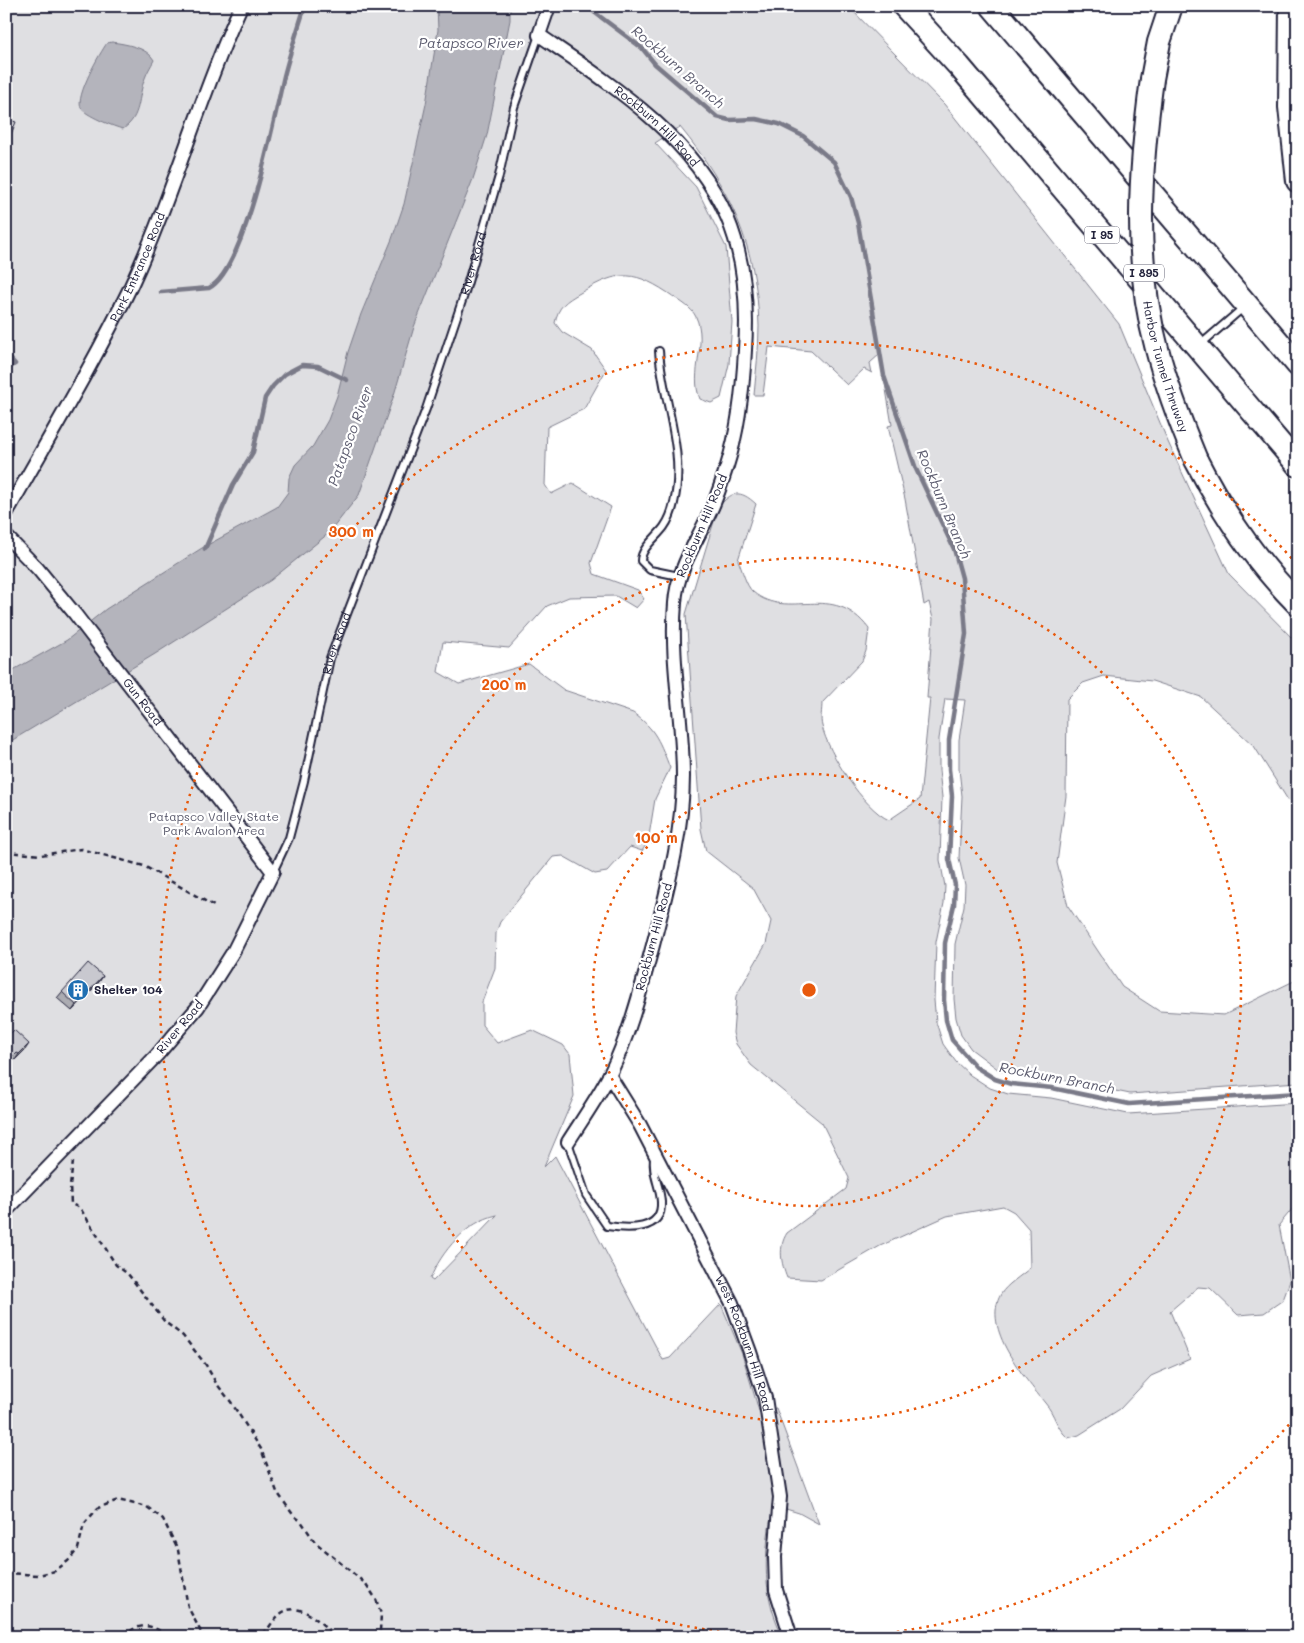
<svg xmlns="http://www.w3.org/2000/svg" width="1304" height="1643" viewBox="0 0 1304 1643" font-family="Mali,sans-serif">
  <style>
    .green { fill: #dfdfe2; stroke: #80808e; fill-rule: evenodd }
    .water { fill: #b4b4bc; stroke: #7a7a88 }
    .lines { fill: none; stroke-linecap: round; stroke-linejoin: round }
    .stream { stroke: #7a7a88; stroke-width: 4.5 }
    .service-casing { stroke: #22223b; stroke-width: 10 }
    .minor-casing { stroke: #22223b; stroke-width: 16 }
    .motorway-casing { stroke: #22223b; stroke-width: 26 }
    .path { stroke: #22223b; stroke-width: 2.5; stroke-dasharray: 5 4; stroke-linecap: butt }
    .service { stroke: #fff; stroke-width: 6 }
    .minor { stroke: #fff; stroke-width: 12 }
    .motorway { stroke: #fff; stroke-width: 22 }
    .motorway-bridge-casing { stroke: #22223b; stroke-width: 26; stroke-linecap: butt }
    .motorway-bridge { stroke: #fff; stroke-width: 22 }
    .wall { fill: #acacb2; stroke: #22223b }
    .shaded-wall { fill: #8c8c91; stroke: #22223b }
    .building { fill: #c8c8cf; stroke: #22223b }
    .ring { fill: none; stroke: #e8590c; stroke-width: 2.5; stroke-dasharray: 2.5 5 }
    .labels { text-anchor: middle; stroke-width: 4.5; stroke-linejoin: round; paint-order: stroke }
    .shield { fill: #fff; stroke: #646476; stroke-width: 1 }
    .shield-label { font-size: 11px; font-weight: bold; fill: #22223b }
    .street-label { font-size: 12px; fill: #22223b; stroke: #fff }
    .park-label { font-size: 12px; fill: #5b5b6d; stroke: #fff }
    .poi-label { font-size: 12px; font-weight: bold; fill: #22223b; stroke: #fff; text-anchor: start }
    .water-label { font-size: 14px; font-style: italic; fill: #5c5c6f; stroke: #fff }
    .centre { fill: #e8590c; stroke: #fff; stroke-width: 2.5 }
    .ring-label { font-size: 15px; text-anchor: middle; font-weight: bold; fill: #e8590c; stroke: #fff; stroke-width: 4.5; stroke-linejoin: round; paint-order: stroke }
  </style>
  <rect width="100%" height="100%" fill="#fff"/>
  <filter id="ink" filterUnits="userSpaceOnUse"><feTurbulence type="fractalNoise" baseFrequency=".02" numOctaves="2"/><feDisplacementMap in="SourceGraphic" scale="10" xChannelSelector="R" yChannelSelector="G"/><feConvolveMatrix kernelMatrix="1 2 1 2 8 2 1 2 1" color-interpolation-filters="sRGB"/></filter>
  <g filter="url(#ink)">
    <!-- green -->
    <path class="green" d="M6,6h842l96,98 175,220 49,118 61,132 69,70v172l-44,-70 -53,-49 -49,-16 -48,-5 -21,7 -16,16 -1,97 -9,67 11,43 54,81 37,24 65,4 74,-36v103l-168,12 -77,-16 -40,-4 -14,-4 -28,-21 -10,-14 -5,-17 -2,-19 1,-55 9,-38 1,-21 -6,-27 3,-62 -3,-27v-29l6,-40 -20,-1 -6,40v31l3,27 -2,63 5,26 -1,17 -8,39 -2,58 2,22 7,22 13,18 14,13 20,13 18,6 43,4 77,16 170,-11v99l-19,23 11,56 -7,19 -19,13 -26,2 -28,-27 -12,-1 -28,24 20,48 -39,17 -31,33 -41,26 -11,3c-12,-10 -13,-24 -23,-35 -20,-25 -64,-75 -44,-109 5,-9 20,-18 29,-26l-1,-39 -15,-17 -11,-6 -56,10 -67,30 -59,34 -34,-2c-6,-15 -9,-31 0,-45l59,-44 3,-11 -27,-55 -71,-58 -15,-21 -3,-11 3,-37 30,-52 5,-23 -18,-33 -47,-37 -5,-22 -15,-215 32,-106c13,-17 22,-19 38,-4l-18,56c4,9 8,26 15,32 36,30 79,-12 116,37l-3,22 -4,10 -40,42c0,7 -2,16 0,23 6,27 42,83 67,94l31,-21 10,-101h-3l6,-79 -4,-17 -5,3 -19,-106 -17,-73 4,-1 -12,-71 -10,9 2,10 -8,-4 -17,16 -36,-34 -42,-4 -6,48h-9c2,-23 5,-46 5,-69 -2,-80 -29,-138 -79,-199l-25,16 41,44 30,60 6,75 -3,42 -8,34 -10,5 -11,-4c-11,-26 8,-56 -4,-82 -4,-9 -15,-15 -22,-20 -39,-27 -54,-28 -94,-4 -14,8 -22,13 -25,30l7,9 30,18 14,20 -22,39 -37,18 -2,58 6,9 22,-11 38,24 -20,56 3,11 44,16 6,9 -8,9 -20,-12 -47,1 -22,9 -38,42 -66,-6 -5,30 21,12 70,-20 35,26 69,23c23,16 27,30 37,55l-15,31 -7,43 -6,9 -12,-4 -23,25 -12,2 -32,-18 -10,1 -53,65 -4,11 -1,35 -13,34v23l15,18 35,-13 31,15 7,9 4,42 -30,71 11,-11 108,204 7,-2 51,-54 21,50 17,57 17,-3 43,116 -20,-11 -26,-8c-1,11 -4,20 -5,31 -4,38 -2,66 15,101h-777zM497,1215l-64,66 -3,-2c12,-28 36,-57 67,-64z"/>
    <!-- water -->
    <path class="water" d="M437,6h73v14l-23,115 -14,44 -59,148 -20,68 -35,100 -30,38 -58,47 -116,74 -149,90v-70l61,-34 39,-31 96,-61 75,-41 11,-15 1,-14 6,-13 18,-19 15,-26 9,-24 11,-44 13,-38 31,-75 12,-35 22,-100 12,-74z
      M112,42c13,2 35,5 42,18 -3,6 -7,12 -9,18 -8,20 -3,38 -22,51 -9,-2 -38,-14 -42,-21 -6,-12 19,-55 26,-65z"/>
    <g class="lines">
      <!-- stream -->
      <path class="stream" d="M586,6l56,42 13,16 62,53 12,3 27,-1 23,5 24,12 31,26 17,35 7,26 26,153 32,93 38,80 8,29 4,56 -17,106v29l3,27 -3,63 6,26 -1,20 -9,38 -1,57 2,20 6,20 24,27 19,12 16,5 41,4 77,16 169,-11
        M161,292l48,-4c37,-19 65,-170 75,-212 6,-24 14,-47 21,-70
        M6,354l9,10 -9,6
        M205,549l28,-64 20,-33 12,-54 8,-12 12,-12 17,-9 16,1 29,14"/>
      <!-- service casing -->
      <g class="service-casing">
        <g id="service">
          <path d="M1200,345l44,-38"/>
          <path d="M659,351c4,51 27,101 15,152 -2,9 -5,17 -10,24 -8,11 -23,21 -23,34l9,9 29,6"/>
          <path id="s1" d="M273,872l16,-34 15,-57 26,-123 96,-249 39,-117 34,-116 15,-69 25,-72"/>
          <path d="M568,1142l18,53 21,31c20,3 56,6 54,-24 -1,-17 -9,-25 -7,-45"/>
        </g>
      </g>
      <!-- minor casing -->
      <g class="minor-casing">
        <g id="minor">
          <path id="s2" d="M549,6l-10,29c70,48 154,101 188,182 18,42 21,88 18,133 -2,39 -6,79 -18,116 -5,15 -10,32 -17,46 -14,31 -33,57 -35,91 -5,58 8,115 8,173 0,57 -16,114 -30,169 -12,44 -23,88 -43,129 -12,23 -28,46 -42,68"/>
          <path id="s3" d="M6,514c42,-75 87,-149 124,-226 43,-92 69,-190 111,-282"/>
          <path id="s4" d="M6,536l32,33 37,45 198,258 -40,80 -35,55 -41,48 -151,156"/>
          <path id="s5" d="M609,1075l31,50 92,178 18,49 15,46 15,99 -5,60 1,33 15,47"/>
        </g>
      </g>
      <!-- motorway casing -->
      <g class="motorway-casing">
        <path id="motorway" d="M904,6l55,60 339,399
          M992,6l306,359
          M1291,6l-1,101 8,74
          M1152,79l7,-37 12,-36
          M1196,460c27,53 60,102 102,144"/>
      </g>
      <!-- path -->
      <path class="path" d="M6,852l35,3 40,-6 63,17 70,40
        M73,1162l-3,24 1,18 9,4 36,57 12,9 37,48 18,14 23,29 10,18 15,19 30,47 16,43 17,24 7,5 14,21 51,42 10,15 5,15 -1,17 3,6
        M6,1573l33,2 16,-4 13,-10 10,-12 6,-25 14,-16 20,-8 29,7 16,12 15,31 10,57 14,27 6,3
        M123,1637c17,-16 29,-13 46,0
        M254,1637c18,-8 11,-7 23,-20 19,-21 44,5 58,20"/>
      <!-- service -->
      <use href="#service" class="service"/>
      <!-- minor -->
      <use href="#minor" class="minor"/>
      <!-- motorway -->
      <use href="#motorway" class="motorway"/>
      <!-- motorway-bridge casing -->
      <g class="motorway-bridge-casing">
        <g id="motorway-bridge">
          <path id="s6" d="M1152,79c-12,89 -19,182 5,270 10,39 24,75 39,111"/>
        </g>
      </g>
      <!-- motorway-bridge -->
      <use href="#motorway-bridge" class="motorway-bridge"/>
    </g>
    <!-- wall -->
    <path class="wall" d="M103,976l-4,6 -27,29 -15,-13 5,-6z
      M6,1038l19,12 -10,10 -2,-1 -4,3 -3,-3z"/>
    <!-- shaded-wall -->
    <path class="shaded-wall" d="M6,138l3,1 -3,4z
      M103,976l-4,6 -27,29 4,-6z
      M29,1044l-4,6 -10,10 4,-6z"/>
    <!-- building -->
    <path class="building" d="M6,119l10,3 -7,17 -3,-1z
      M88,963l15,13 -27,29 -14,-13z
      M14,1030l15,14 -10,10 -2,-1 -3,3 -8,-6v-12z"/>
  </g>
  <!-- distance rings -->
  <g class="ring">
    <circle cx="809" cy="990" r="216"/>
    <circle cx="809" cy="990" r="432"/>
    <path d="M1294 1419A648 648 0 0 1 854 1636M764 1636A648 648 0 1 1 1294 561"/>
  </g>
  <!-- icons -->
  <defs>
    <g id="building-disc" transform="scale(1.125)"><circle r="9.5" fill="#1f6fb2" stroke="#fff"/><path d="M-4-6H4V6H1V3H-1V6H-4ZM-2.5-4.3h1.7v1.8h-1.7ZM.8-4.3h1.7v1.8H.8ZM-2.5-1h1.7V.8h-1.7ZM.8-1h1.7V.8H.8Z" fill="#fff"/></g>
  </defs>
  <g fill-rule="evenodd">
    <use href="#building-disc" x="78" y="990"/>
  </g>
  <g class="labels">
    <!-- shield labels -->
    <g class="shield">
      <rect x="1084.5" y="226.5" width="35" height="17" rx="4"/>
      <rect x="1124" y="264.5" width="40" height="17" rx="4"/>
    </g>
    <g class="shield-label">
      <text x="1102" y="239">I 95</text>
      <text x="1144" y="277">I 895</text>
    </g>
    <!-- street labels -->
    <g class="street-label">
      <text dy="4" stroke="none"><textPath href="#s2" startOffset="180">Rockburn Hill Road</textPath></text>
      <text dy="4" stroke="none"><textPath href="#s1" startOffset="642">River Road</textPath></text>
      <text dy="4" stroke="none"><textPath href="#s3" startOffset="280">Park Entrance Road</textPath></text>
      <text dy="4" stroke="none"><textPath href="#s6" startOffset="291">Harbor Tunnel Thruway</textPath></text>
      <text transform="translate(702 526) rotate(-67)" y="4">Rockburn Hill Road</text>
      <text dy="4" stroke="none"><textPath href="#s1" startOffset="238">River Road</textPath></text>
      <text dy="4" stroke="none"><textPath href="#s4" startOffset="215">Gun Road</textPath></text>
      <text transform="translate(654 937) rotate(-75)" y="4">Rockburn Hill Road</text>
      <text transform="translate(180 1027) rotate(-50)" y="4">River Road</text>
      <text dy="4" stroke="none"><textPath href="#s5" startOffset="301">West Rockburn Hill Road</textPath></text>
    </g>
    <!-- park labels -->
    <g class="park-label">
      <text x="214" y="821">Patapsco Valley State<tspan x="214" dy="14">Park Avalon Area</tspan></text>
    </g>
    <!-- poi labels -->
    <g class="poi-label">
      <text x="94" y="994">Shelter 104</text>
    </g>
    <!-- water labels -->
    <g class="water-label">
      <text x="471" y="48">Patapsco River</text>
      <text transform="translate(678 67) rotate(41)" y="5">Rockburn Branch</text>
      <text transform="translate(350 436) rotate(-70)" y="5">Patapsco River</text>
      <text transform="translate(944 504) rotate(67)" y="5">Rockburn Branch</text>
      <text transform="translate(1057 1078) rotate(11)" y="5">Rockburn Branch</text>
    </g>
  </g>
  <circle cx="809" cy="990" r="8" class="centre"/>
  <g class="ring-label">
    <text x="351" y="537">300 m</text>
    <text x="504" y="690">200 m</text>
    <text x="656" y="843">100 m</text>
  </g>
  <!-- margin -->
  <rect width="1304" height="1643" fill="none" stroke="#fff" stroke-width="25"/>
  <rect x="12" y="12" width="1279" height="1618" fill="none" stroke="#22223b" stroke-width="2" filter="url(#ink)"/>
</svg>
